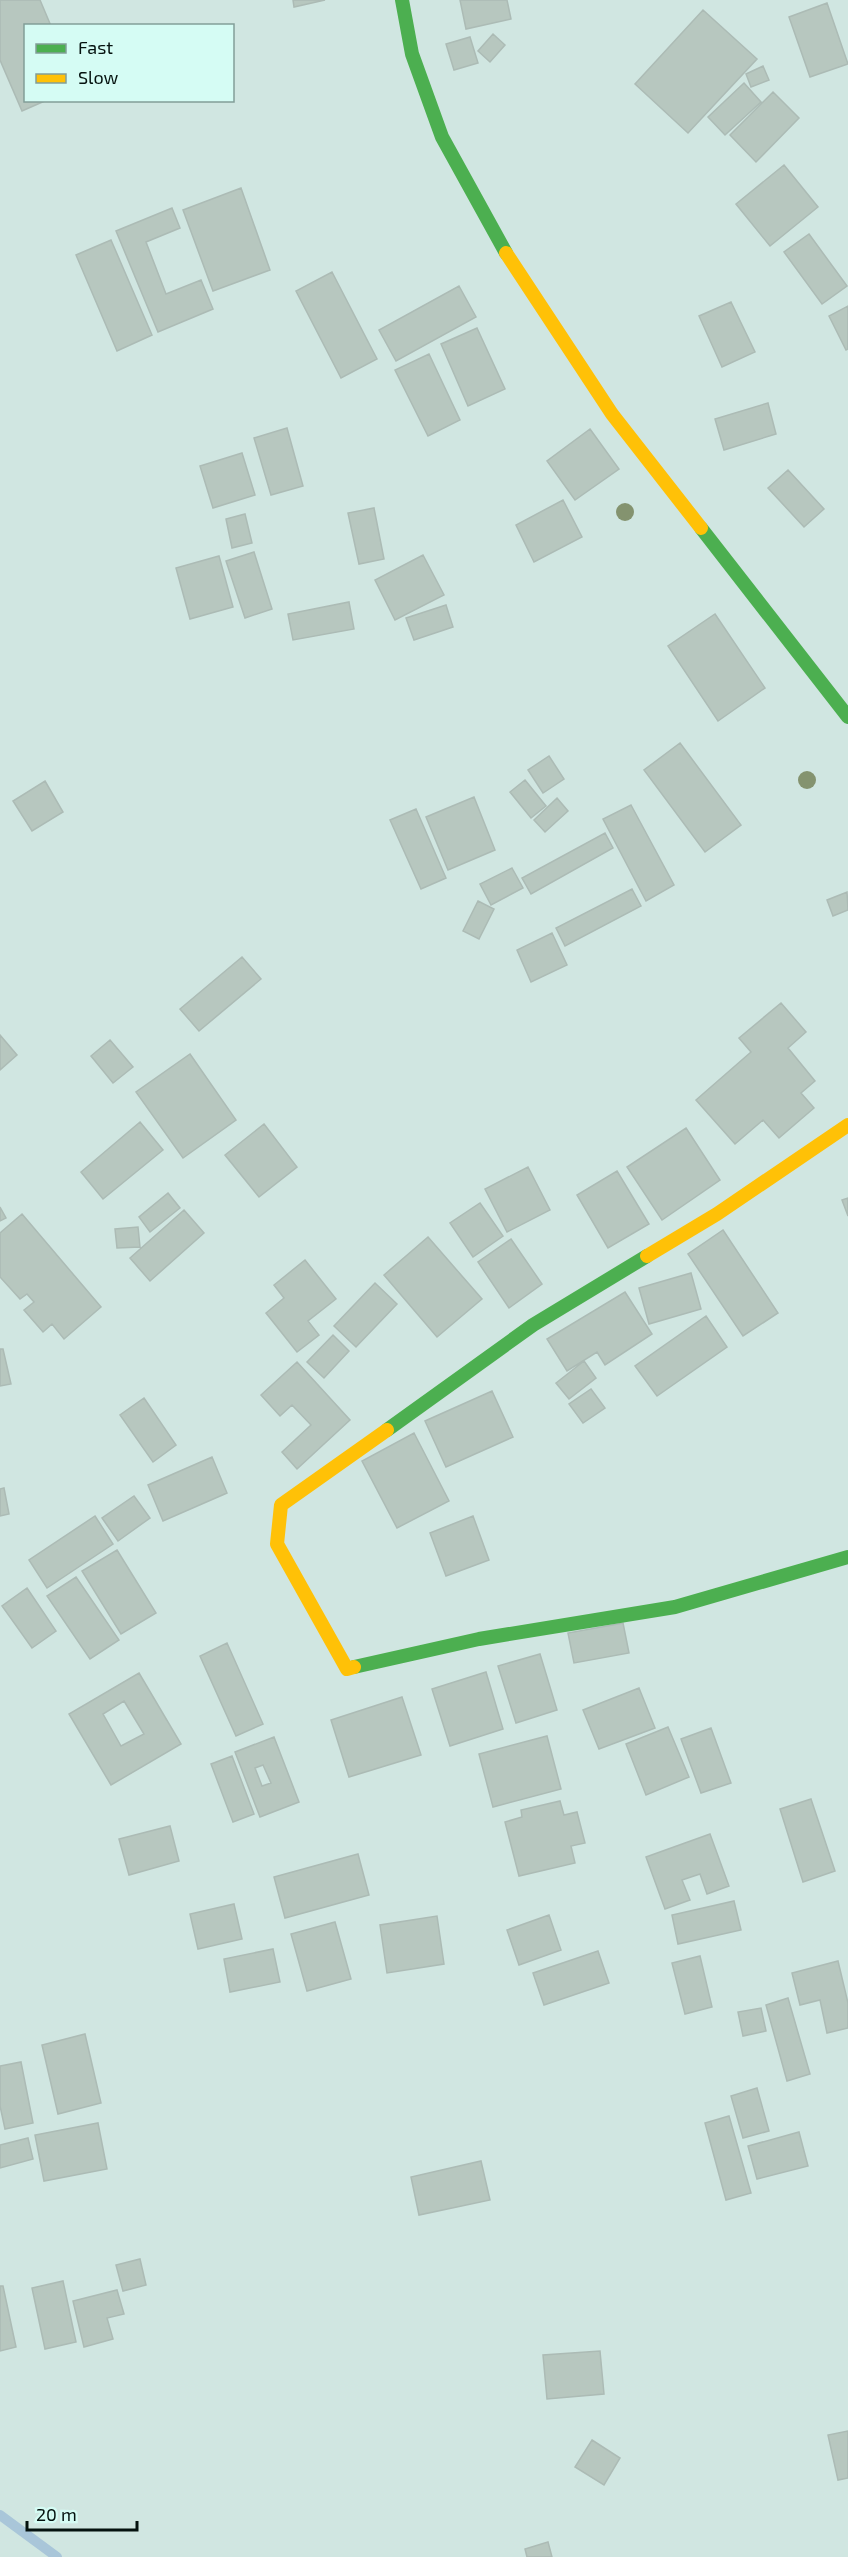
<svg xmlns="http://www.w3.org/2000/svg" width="848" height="2557" viewBox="0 0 848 2557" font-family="'Exo 2',sans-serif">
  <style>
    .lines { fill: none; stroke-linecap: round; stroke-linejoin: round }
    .stream { stroke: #a9c6d9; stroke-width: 10 }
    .building { fill: #b7c7bf; stroke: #acbbb5; stroke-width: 1.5; fill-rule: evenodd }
    .fast { stroke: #4caf50; stroke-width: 14 }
    .slow { stroke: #ffc107; stroke-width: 14 }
    .tree { fill: #84936f }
  </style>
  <rect width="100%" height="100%" fill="#d0e6e1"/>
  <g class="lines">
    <!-- stream -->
    <path class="stream" d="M0,2515l57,42"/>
  </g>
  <!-- building -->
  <path class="building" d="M0,0h40l11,26h-25v74h21l-25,11 -22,-51z
    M293,0h32l-31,7z
    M460,0h47l4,19 -45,10z
    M827,3l21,61 -38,13 -21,-60z
    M703,10l54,49 -69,74 -53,-49z
    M493,34l12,11 -15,17 -12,-11z
    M470,37l8,26 -24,7 -8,-26z
    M763,66l6,14 -18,7 -5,-13z
    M744,83l17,19 -36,33 -17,-18z
    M773,92l26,26 -43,44 -26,-27z
    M784,165l34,42 -48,39 -34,-42z
    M241,188l29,82 -57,21 -30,-81z
    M172,208l8,20 -34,14 20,52 35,-14 12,29 -55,23 -42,-101z
    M809,234l38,52 -25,18 -38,-52z
    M111,240l41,95 -35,16 -41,-96z
    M332,272l45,87 -36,19 -45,-87z
    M459,286l17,31 -80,44 -17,-31z
    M731,302l24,50 -33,15 -23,-51z
    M848,306v43l-2,1 -17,-34z
    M477,328l28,61 -37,17 -27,-62z
    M429,354l31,66 -32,16 -33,-66z
    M768,403l8,31 -52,16 -9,-31z
    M287,428l16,58 -32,9 -17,-57z
    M590,429l29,40 -44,31 -28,-39z
    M242,453l13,42 -42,13 -13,-42z
    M788,470l36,39 -20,18 -36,-39z
    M563,500l19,37 -48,25 -18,-37z
    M374,508l10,51 -25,5 -11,-51z
    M245,514l7,29 -20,5 -6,-29z
    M254,552l18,57 -27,9 -19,-57z
    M423,555l21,40 -49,25 -20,-40z
    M219,556l14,51 -43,12 -14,-51z
    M349,602l5,27 -61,11 -5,-26z
    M446,605l7,22 -39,13 -8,-22z
    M715,614l50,74 -47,33 -50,-75z
    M680,743l61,82 -36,27 -61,-82z
    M549,756l15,23 -21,14 -15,-23z
    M525,780l21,26 -15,12 -21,-26z
    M45,781l18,31 -31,19 -19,-30z
    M474,797l21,53 -47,20 -22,-53z
    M557,798l11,13 -23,21 -11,-12z
    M631,805l43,80 -28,16 -43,-82z
    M416,809l30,69 -25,11 -31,-69z
    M605,833l8,15 -82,46 -9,-16z
    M512,868l11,20 -32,17 -11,-21z
    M632,889l9,17 -76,40 -9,-18z
    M847,892l1,18 -15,6 -6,-16z
    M478,901l16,8 -15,30 -16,-8z
    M552,933l15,32 -36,17 -14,-32z
    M242,957l19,22 -62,52 -19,-22z
    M781,1003l25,29 -18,16 27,33 -14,12 13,15 -35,30 -16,-18 -28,24 -39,-44 55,-48 -12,-14z
    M0,1035l17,20 -17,15z
    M110,1040l23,27 -20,16 -22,-27z
    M190,1054l46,66 -53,38 -47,-66z
    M140,1122l23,28 -60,49 -22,-27z
    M264,1124l33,43 -38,30 -34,-42z
    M686,1128l34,52 -58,40 -35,-53z
    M528,1167l22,43 -43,22 -22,-43z
    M617,1171l32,53 -41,24 -31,-53z
    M168,1193l12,15 -30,24 -11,-15z
    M848,1198v18l-6,-16z
    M480,1203l23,33 -30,21 -23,-34z
    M0,1207l6,11 -6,3z
    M184,1210l20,23 -54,48 -20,-23z
    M22,1214l79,93 -37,32 -12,-15 -9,8 -19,-22 10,-8 -7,-8 -7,5 -20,-22v-44z
    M138,1227l2,20 -23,1 -2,-19z
    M723,1230l55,83 -35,23 -55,-82z
    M428,1237l54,62 -45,38 -53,-62z
    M511,1239l31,45 -33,24 -31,-46z
    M305,1260l31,39 -28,22 11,14 -22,17 -31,-39 18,-15 -10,-13z
    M691,1273l10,36 -52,15 -10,-36z
    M375,1283l22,21 -41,43 -22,-21z
    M625,1292l27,42 -47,31 -8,-13 -30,19 -20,-32z
    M706,1316l21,31 -70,49 -22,-30z
    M333,1335l16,16 -25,27 -17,-16z
    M0,1349h3l8,35 -11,2z
    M584,1361l12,17 -27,21 -13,-16z
    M297,1362l53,58 -53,49 -15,-17 29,-27 -19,-20 -12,11 -19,-21z
    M591,1389l14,19 -22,15 -14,-19z
    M492,1391l21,46 -67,30 -21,-46z
    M144,1398l32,47 -23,17 -33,-47z
    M414,1433l35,68 -52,27 -35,-67z
    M212,1457l15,36 -64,28 -15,-36z
    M4,1488l5,26 -9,2v-27z
    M134,1496l16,22 -32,23 -16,-23z
    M95,1516l18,28 -66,44 -18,-28z
    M473,1516l16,44 -43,16 -16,-43z
    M117,1550l39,63 -35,21 -39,-63z
    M76,1577l43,63 -29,19 -43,-63z
    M27,1588l29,43 -24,17 -30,-42z
    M623,1623l6,30 -55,10 -6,-30z
    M227,1643l36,81 -27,12 -36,-80z
    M540,1654l17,56 -41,13 -18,-57z
    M486,1672l17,57 -53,17 -18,-57z
    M139,1673l42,71 -70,41 -42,-71zM124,1701l20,33 -23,12 -18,-32z
    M639,1688l16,40 -56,21 -16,-39z
    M402,1697l19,58 -72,22 -18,-57z
    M668,1727l21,50 -43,18 -20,-51z
    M711,1728l20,55 -30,10 -20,-54z
    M547,1736l14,53 -68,18 -14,-53z
    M274,1737l25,65 -39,15 -25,-65zM263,1765l8,18 -9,3 -7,-18z
    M232,1756l22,58 -21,8 -22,-58z
    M811,1799l24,72 -32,11 -23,-73z
    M560,1801l4,14 13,-3 8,31 -14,3 4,17 -56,13 -14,-54 17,-5 -1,-7z
    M170,1826l9,35 -50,14 -10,-36z
    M710,1834l19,52 -22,8 -7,-20 -18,6 8,20 -25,9 -19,-52z
    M358,1854l11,41 -84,23 -11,-41z
    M734,1901l7,29 -63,14 -6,-29z
    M234,1904l8,35 -44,10 -8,-35z
    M549,1915l12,35 -42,15 -12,-35z
    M437,1916l7,48 -57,9 -7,-48z
    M335,1922l16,57 -44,12 -16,-57z
    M273,1949l7,33 -50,10 -6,-33z
    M598,1951l11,32 -65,22 -11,-32z
    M700,1956l12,51 -27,7 -13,-51z
    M838,1961l10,42v25l-21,5 -7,-33 -20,5 -8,-32z
    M788,1998l22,76 -23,7 -21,-76z
    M761,2008l5,23 -23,5 -5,-24z
    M85,2034l16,69 -43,11 -16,-69z
    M21,2062l12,61 -28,6 -5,-23v-40z
    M757,2088l12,43 -26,7 -12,-42z
    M729,2116l22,77 -25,7 -21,-77z
    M98,2123l9,46 -63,12 -9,-46z
    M799,2132l9,34 -51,13 -9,-33z
    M28,2138l5,21 -33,9v-23z
    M481,2161l9,39 -71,15 -8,-38z
    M140,2259l6,26 -23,6 -7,-26z
    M63,2281l13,61 -31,7 -13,-61z
    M0,2286h3l13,61 -16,4z
    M117,2290l7,24 -17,4 6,21 -29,8 -11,-46z
    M600,2351l4,43 -57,5 -4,-44z
    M848,2431v47l-10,2 -10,-45z
    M592,2440l28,18 -16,27 -29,-18z
    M548,2542l4,15h-25l-2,-8z"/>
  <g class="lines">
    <!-- fast -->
    <path class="fast" d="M402,0l10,54 30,83 64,116
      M701,528l147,189
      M387,1430l146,-105 114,-69
      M354,1667l125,-28 196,-32 173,-50"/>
    <!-- slow -->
    <path class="slow" d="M506,253l106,161 89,114
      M647,1256l70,-42 131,-89
      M354,1667l-7,2 -70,-125 4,-39 106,-75"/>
  </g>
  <!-- trees -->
  <g class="tree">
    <circle cx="625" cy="512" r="9"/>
    <circle cx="807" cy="780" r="9"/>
  </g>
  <!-- legend -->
  <rect x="24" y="24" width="210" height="78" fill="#d5fcf4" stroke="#829e98" stroke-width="1.5"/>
  <rect x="36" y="44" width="30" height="9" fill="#4caf50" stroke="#829e98" stroke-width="1.5"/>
  <text x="78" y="54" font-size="18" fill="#05120f">Fast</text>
  <rect x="36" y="74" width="30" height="9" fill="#ffc107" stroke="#829e98" stroke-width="1.5"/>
  <text x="78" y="84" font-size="18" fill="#05120f">Slow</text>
  <!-- scale -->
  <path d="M27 2521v9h110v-9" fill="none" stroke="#05120f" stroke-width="3"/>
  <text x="36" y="2521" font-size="18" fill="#05120f" stroke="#d5fcf4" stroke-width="4.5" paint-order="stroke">20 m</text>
</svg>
